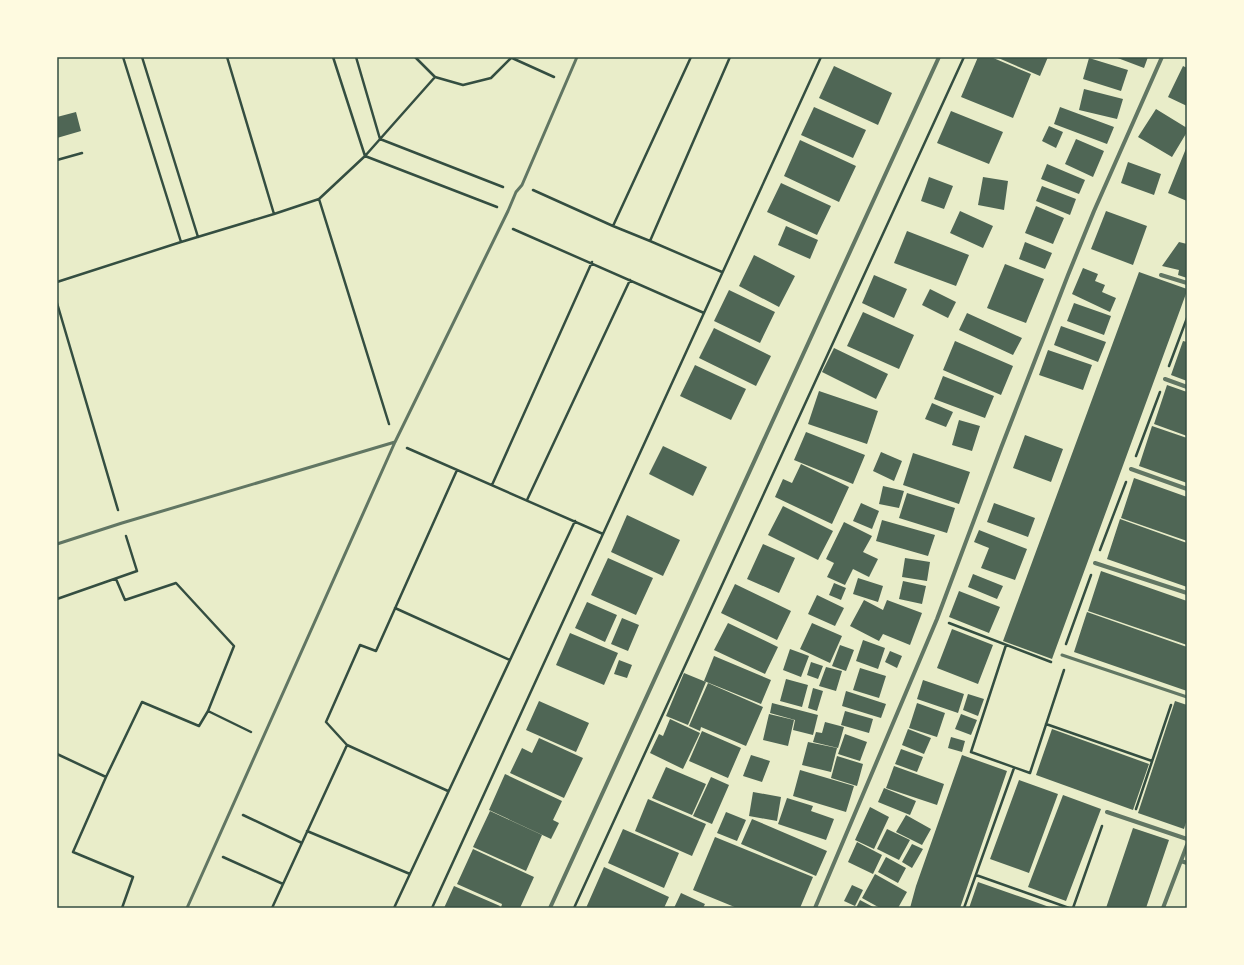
<svg xmlns="http://www.w3.org/2000/svg" width="1244" height="965" viewBox="0 0 1244 965" font-family="'Alegreya Sans',sans-serif">
  <style>
    .building { fill: #4f6655 }
    .lines { fill: none; stroke-linecap: round; stroke-linejoin: round }
    .path { stroke: #344e41; stroke-width: 2.5 }
    .service { stroke: #617663; stroke-width: 3 }
    .minor { stroke: #617663; stroke-width: 4 }
    .neatline { fill: none; stroke: #344e41; stroke-width: 1.5 }
  </style>
  <rect width="100%" height="100%" fill="#e9edc9"/>
  <!-- building -->
  <path class="building" d="M978,57h13l40,17 -18,44 -52,-21z
    M996,57h52l-8,19z
    M1115,57h33l-4,11z
    M1089,58l39,12 -7,21 -38,-12z
    M834,66l58,27 -14,32 -59,-27z
    M1183,66l4,2v38l-19,-9z
    M1084,89l39,10 -6,20 -38,-9z
    M814,107l52,23 -13,28 -52,-23z
    M1060,107l54,20 -7,17 -53,-20z
    M1156,109l31,19v4l-15,25 -34,-20z
    M951,111l52,21 -14,32 -52,-21z
    M76,112l5,19 -24,7v-21z
    M1049,126l14,6 -7,16 -14,-7z
    M1076,139l28,12 -11,26 -28,-13z
    M800,140l56,26 -17,36 -55,-26z
    M1187,146v55l-19,-8z
    M1128,162l33,12 -7,21 -33,-12z
    M1047,164l38,16 -6,14 -38,-15z
    M929,177l24,9 -9,23 -23,-8z
    M983,177l25,4 -4,29 -26,-5z
    M781,183l50,23 -14,29 -50,-23z
    M1042,186l34,13 -6,16 -34,-14z
    M1036,206l28,12 -11,26 -28,-11z
    M960,211l33,15 -10,22 -33,-15z
    M1106,211l41,15 -14,39 -42,-16z
    M786,226l32,14 -8,19 -32,-14z
    M907,231l62,24 -13,31 -62,-23z
    M1025,242l27,11 -7,16 -26,-10z
    M1179,242l8,2v34l-9,-3 1,-5 -17,-4z
    M754,255l41,21 -16,31 -40,-21z
    M1005,264l39,15 -18,44 -39,-15z
    M1083,268l15,6 -3,7 10,4 -3,7 14,6 -6,14 -38,-18z
    M1139,272l48,17v2l-135,368 -49,-18z
    M874,275l33,14 -13,29 -32,-15z
    M930,289l26,13 -8,16 -26,-13z
    M729,290l46,22 -15,31 -46,-22z
    M1074,303l37,13 -7,19 -37,-14z
    M863,312l51,23 -15,34 -52,-23z
    M967,313l55,25 -9,17 -54,-25z
    M1061,326l45,16 -8,20 -44,-17z
    M714,328l57,28 -15,30 -57,-28z
    M955,341l58,25 -12,29 -58,-25z
    M1183,341l4,1v39l-16,-6z
    M834,348l54,26 -12,25 -54,-27z
    M1048,350l44,15 -9,25 -44,-15z
    M695,365l51,24 -15,31 -51,-24z
    M943,376l51,20 -9,22 -51,-19z
    M1167,385l20,7v44l-33,-12z
    M819,391l59,20 -11,33 -59,-20z
    M932,403l21,9 -7,15 -21,-8z
    M959,420l21,6 -8,25 -20,-6z
    M1152,426l35,12v45l-48,-17z
    M806,432l59,23 -12,29 -59,-24z
    M1025,435l38,14 -12,33 -38,-14z
    M663,446l44,21 -14,29 -44,-22z
    M881,452l21,9 -8,20 -21,-10z
    M913,453l57,19 -11,32 -56,-19z
    M801,464l48,23 -17,37 -57,-27 8,-18 9,4z
    M1134,478l53,19v44l-66,-23z
    M883,486l21,5 -5,17 -20,-4z
    M907,493l48,15 -8,25 -48,-15z
    M861,503l18,8 -7,18 -19,-8z
    M994,503l41,15 -7,19 -41,-15z
    M783,506l50,25 -15,29 -50,-25z
    M627,515l53,25 -17,36 -52,-24z
    M1120,519l67,24v44l-80,-28z
    M882,520l53,15 -7,21 -52,-15z
    M844,522l28,14 -9,16 15,7 -9,18 -16,-8 -8,16 -18,-8 7,-14 -8,-4z
    M979,530l48,19 -12,31 -34,-12 8,-20 -15,-6z
    M763,544l32,14 -16,35 -32,-14z
    M608,558l45,20 -17,37 -45,-20z
    M905,558l25,4 -3,19 -25,-4z
    M1101,571l86,30v44l-99,-34z
    M973,574l30,12 -6,13 -29,-12z
    M858,578l25,8 -5,16 -25,-8z
    M903,581l23,5 -4,18 -23,-5z
    M834,583l12,5 -5,12 -12,-5z
    M735,584l56,27 -14,29 -56,-27z
    M959,591l41,16 -11,26 -40,-16z
    M817,595l27,13 -9,18 -27,-12z
    M864,600l19,10 4,-10 35,13 -12,32 -27,-11 -4,7 -29,-15z
    M587,602l30,13 -12,27 -30,-14z
    M1087,612l100,35v44l-113,-39z
    M622,618l17,7 -11,26 -17,-7z
    M728,623l50,24 -13,27 -51,-24z
    M812,623l30,13 -12,27 -30,-14z
    M952,629l41,16 -15,39 -41,-16z
    M570,633l48,20 -14,32 -48,-20z
    M863,640l22,8 -7,21 -22,-8z
    M840,645l14,5 -8,21 -14,-5z
    M790,649l19,7 -8,21 -18,-7z
    M890,651l12,5 -5,12 -12,-6z
    M714,656l57,24 -10,24 -57,-23z
    M619,660l13,5 -5,13 -13,-4z
    M811,662l12,4 -5,13 -11,-4z
    M826,667l16,4 -6,20 -17,-5z
    M860,668l26,8 -7,22 -26,-8z
    M684,673l22,9 -18,43 -22,-9z
    M786,679l22,6 -6,22 -22,-6z
    M923,680l41,14 -6,19 -41,-14z
    M708,683l55,24 -17,39 -45,-19 -1,4 -11,-5z
    M813,688l10,3 -6,20 -9,-3z
    M846,691l40,13 -5,14 -39,-12z
    M968,694l16,5 -6,17 -15,-6z
    M539,701l50,22 -13,29 -50,-22z
    M1175,701l12,4v114l-3,10 -46,-16z
    M772,703l46,12 -5,20 -20,-5 2,-10 -25,-7z
    M917,703l28,10 -8,24 -28,-9z
    M845,711l28,8 -4,14 -28,-8z
    M769,714l25,6 -6,26 -25,-6z
    M961,714l16,6 -6,15 -16,-6z
    M670,719l30,14 -17,36 -33,-16 9,-19 4,2z
    M825,722l19,5 -6,21 -25,-6 3,-10 6,1z
    M908,729l23,9 -7,16 -22,-9z
    M1052,729l97,35 -16,46 -97,-35z
    M702,731l39,17 -13,30 -39,-17z
    M845,734l22,8 -7,19 -22,-7z
    M951,737l14,4 -3,11 -14,-4z
    M539,738l44,20 -19,40 -54,-25 12,-25 10,5z
    M808,742l29,6 -6,24 -29,-7z
    M901,749l22,8 -6,15 -22,-8z
    M751,755l19,6 -8,21 -19,-6z
    M962,755l45,16 -47,137h-50l6,-22z
    M837,756l26,8 -6,22 -26,-8z
    M894,766l50,18 -7,21 -51,-17z
    M666,767l40,17 -14,31 -40,-17z
    M800,770l54,16 -8,26 -53,-16z
    M505,774l57,27 -9,19 6,3 -8,16 -62,-29z
    M711,777l18,8 -17,39 -19,-8z
    M1019,780l39,14 -29,79 -39,-14z
    M884,788l32,13 -6,14 -32,-13z
    M753,792l28,5 -4,24 -28,-5z
    M1063,795l38,14 -35,92 -38,-14z
    M787,798l26,8 -2,5 23,8 -8,21 -48,-16z
    M648,799l58,25 -14,32 -57,-25z
    M870,807l19,10 -15,32 -19,-9z
    M490,811l52,24 -16,36 -53,-24z
    M726,812l20,8 -9,21 -20,-8z
    M906,815l25,14 -9,16 -26,-13z
    M752,819l75,32 -11,25 -75,-32z
    M1133,828l36,12 -23,68h-40z
    M623,829l56,24 -15,35 -56,-25z
    M887,829l23,11 -11,20 -22,-11z
    M715,837l98,40 -13,31h-63l-44,-18z
    M857,842l25,13 -9,19 -25,-12z
    M912,844l11,5 -11,19 -10,-6z
    M473,849l61,28 -14,31h-19l1,-4 -45,-20z
    M886,857l20,11 -8,15 -20,-11z
    M604,867l65,30 -5,11h-78z
    M875,874l32,18 -9,16h-18l-18,-10z
    M978,882l49,17 25,9h-83z
    M852,885l11,5 -8,16 -11,-5z
    M454,886l46,20 -1,2h-55z
    M681,893l24,11 -2,4h-29z
    M860,900l15,8h-19z"/>
  <g class="lines">
    <!-- path -->
    <path class="path" d="M123,57l58,185
      M142,57l56,180
      M227,57l47,157
      M333,57l32,99 132,51
      M356,57l24,82 123,48
      M415,57l20,20 28,8 28,-7 21,-21
      M512,58l42,19
      M57,160l25,-7
      M533,190l80,36 37,15 72,31
      M319,199l70,225
      M613,226l78,-169
      M513,229l191,84
      M650,241l80,-184
      M57,282l124,-40 93,-28 45,-15 46,-43 70,-79
      M57,303l61,207
      M1169,366l18,-48
      M407,448l196,86
      M1136,456l24,-64
      M492,485l100,-223
      M527,500l103,-220
      M1100,550l26,-68
      M116,579l9,21 51,-17 58,63 -26,65
      M57,599l80,-28 -11,-35
      M395,608l115,52
      M949,623l102,39
      M1066,644l25,-69
      M1006,645l-35,107 59,21 34,-103
      M1046,724l106,37
      M57,754l49,23
      M448,791l-101,-46 -21,-23 34,-77 16,6 81,-181
      M1136,809l35,-104
      M243,815l59,28
      M307,831l103,43
      M223,857l60,27
      M976,875l93,33
      M122,908l11,-31 -60,-25 33,-75 36,-75 57,24 9,-15 43,21
      M272,908l75,-163
      M394,908l181,-387
      M432,908l389,-851
      M574,908l390,-851
      M964,908l50,-140
      M1073,908l29,-82"/>
    <!-- service -->
    <path class="service" d="M57,544l65,-21 273,-81
      M1062,655l125,42
      M187,908l208,-466 113,-231 8,-19 6,-7 55,-128"/>
    <!-- minor -->
    <path class="minor" d="M1161,275l26,8
      M1165,379l22,8
      M1131,469l56,20
      M1095,563l92,30
      M1107,812l80,27
      M1181,861l6,2
      M550,908l389,-851
      M815,908l122,-289 64,-171 67,-173 26,-64 68,-154
      M1163,908l24,-63"/>
  </g>
  <!-- border -->
  <rect width="1244" height="965" fill="none" stroke="#fefae0" stroke-width="116"/>
  <rect x="58" y="58" width="1128" height="849" class="neatline"/>
</svg>
